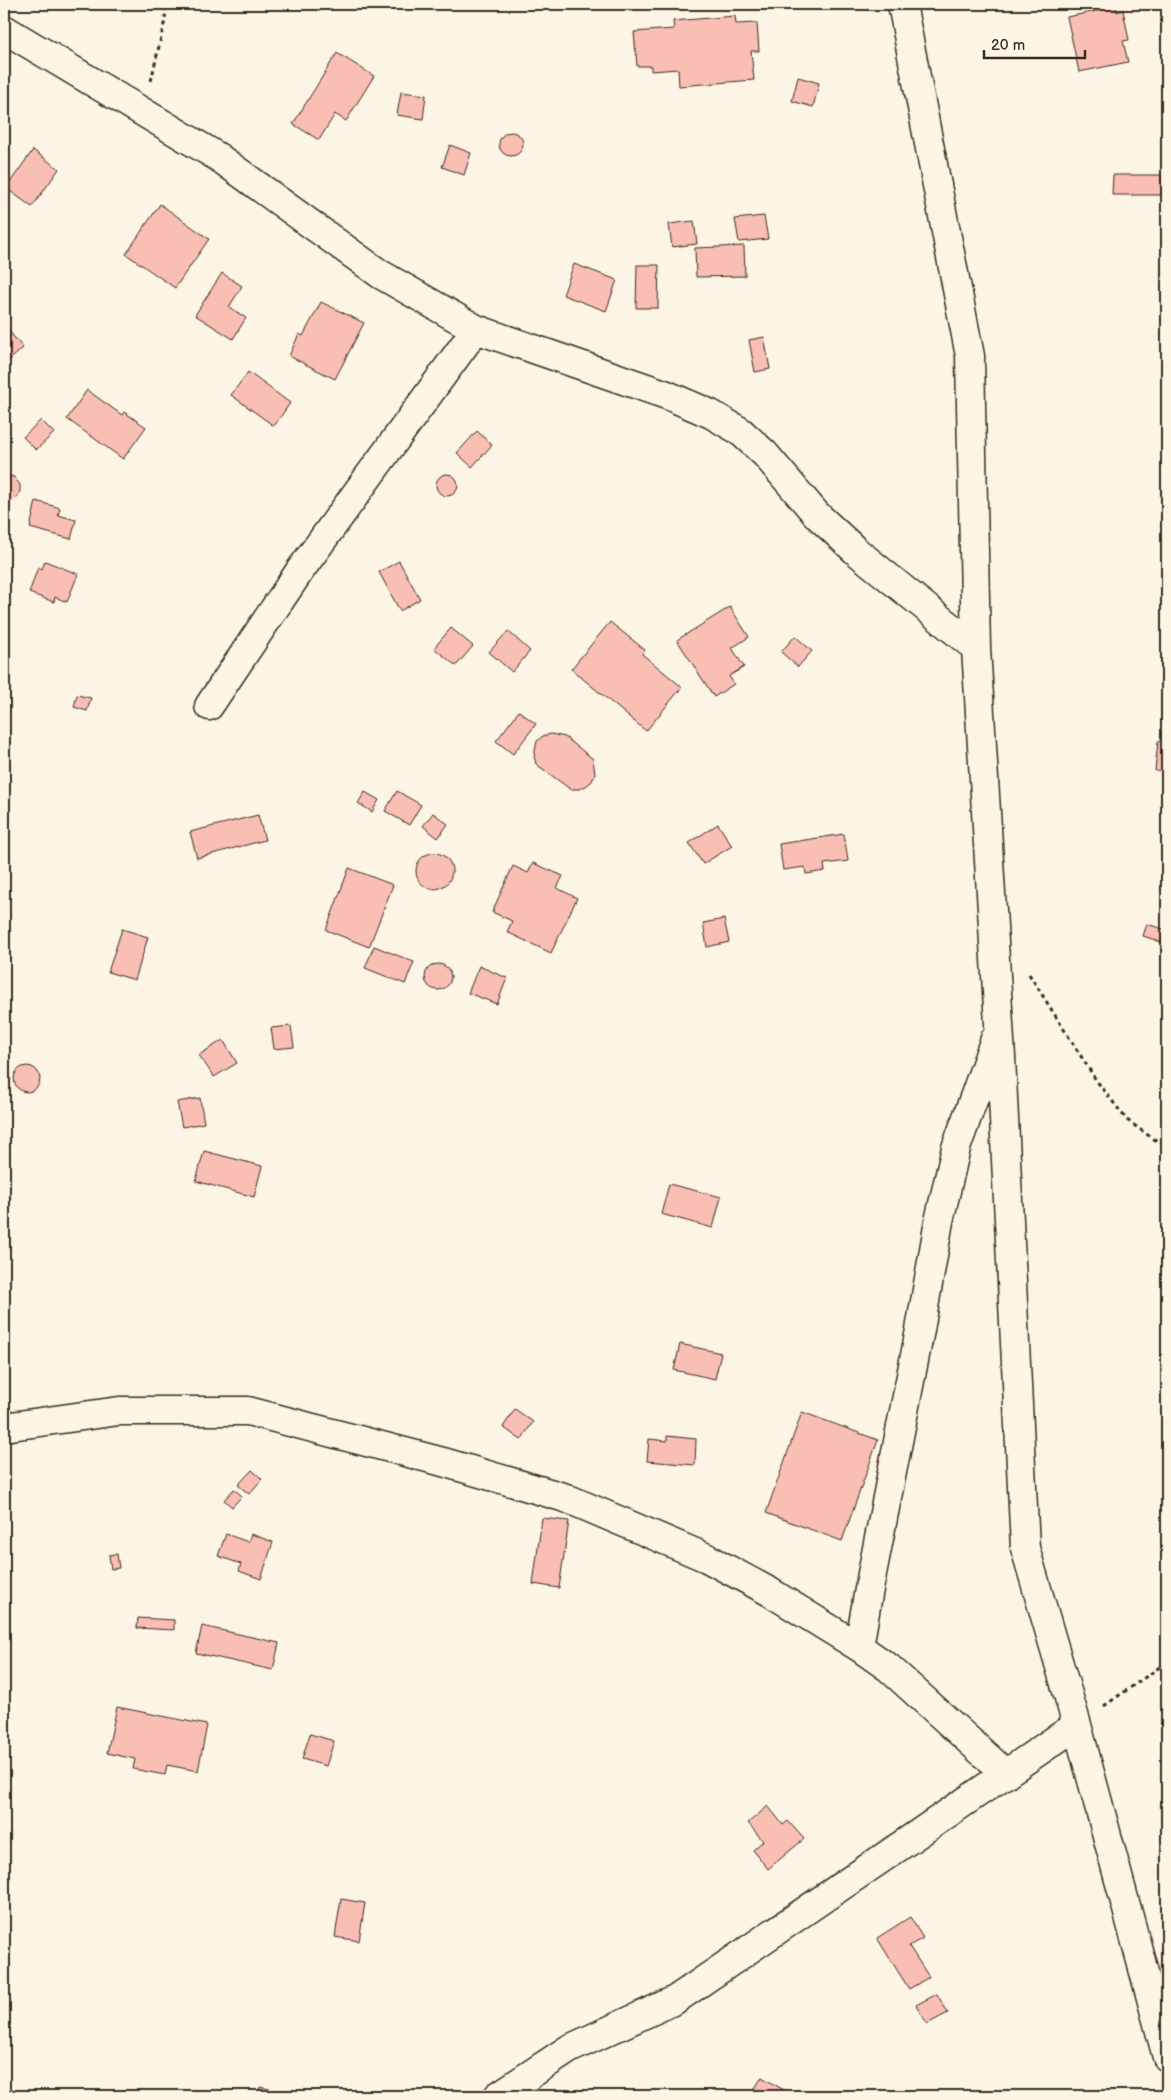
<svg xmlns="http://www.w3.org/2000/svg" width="1171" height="2100" viewBox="0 0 1171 2100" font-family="'Balsamiq Sans',sans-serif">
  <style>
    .building { fill: #fabfb4; stroke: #3b2a1e }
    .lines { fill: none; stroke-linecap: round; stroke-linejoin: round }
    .minor-casing { stroke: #3b2a1e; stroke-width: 31 }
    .path { stroke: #3b2a1e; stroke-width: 3; stroke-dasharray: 4 4; stroke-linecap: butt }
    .minor { stroke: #fcf5e5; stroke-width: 28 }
  </style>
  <rect width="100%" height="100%" fill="#fcf5e5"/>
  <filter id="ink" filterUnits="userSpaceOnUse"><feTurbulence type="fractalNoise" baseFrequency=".02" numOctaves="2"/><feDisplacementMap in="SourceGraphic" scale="10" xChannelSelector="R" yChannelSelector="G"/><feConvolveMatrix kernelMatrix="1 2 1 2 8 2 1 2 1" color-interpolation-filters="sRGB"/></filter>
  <g filter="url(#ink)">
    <!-- building -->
    <path class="building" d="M1116,7l1,5 6,-2 6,30 -6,1 5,21 -49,10 -12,-55z
      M735,16l1,8 21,-1 2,28h-8l3,29 -75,6 -1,-17 -27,2v-5h-14l-3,-34 40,-3 -1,-8z
      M337,53l37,23 -28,45 -11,-7 -16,26 -26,-16z
      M798,77l21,6 -6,24 -21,-6z
      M401,92l25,3 -3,24 -26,-4z
      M499 144a12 12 0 1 1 24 0a12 12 0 1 1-24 0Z
      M450,145l21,8 -7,22 -22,-8z
      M33,150l26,19 -27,38 -26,-19z
      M1113,175h48l1,20h-50z
      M160,204l49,35 -34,49 -49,-34z
      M764,216l4,23 -29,3 -4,-23z
      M694,221l3,23 -25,3 -3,-23z
      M744,246l1,30 -49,1 -1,-29z
      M574,264l43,16 -11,31 -43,-16z
      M637,265h22l-1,43h-22z
      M222,273l20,13 -13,21 17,11 -13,21 -38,-24z
      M321,302l43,21 -29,56 -46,-23 10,-22 4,2z
      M4,325l19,23 -19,17z
      M764,337l6,32 -15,3 -6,-32z
      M248,372l42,31 -16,23 -43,-31z
      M87,390l35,25 2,-3 22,15 -23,32 -56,-40z
      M41,420l13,13 -18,17 -13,-13z
      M477,431l15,14 -20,22 -15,-14z
      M436 485a11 11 0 1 1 22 0a11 11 0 1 1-22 0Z
      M4,475l10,2 6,8v6l-2,5 -8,6h-6z
      M36,501l24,7 -2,7 18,5 -5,19 -41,-11z
      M45,561l33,13 -11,28 -12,-5 -1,5 -25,-9 9,-26 4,2z
      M399,561l21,38 -20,12 -21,-39z
      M730,607l19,30 -17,11 12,19 -15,9 5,8 -20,13 -37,-57z
      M610,622l35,28 -3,4 40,33 -36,44 -75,-62z
      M451,628l22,18 -17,20 -22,-18z
      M508,631l22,20 -18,21 -23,-20z
      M795,636l17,15 -14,16 -17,-15z
      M77,695l14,3 -4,13 -13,-4z
      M519,711l17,13 -23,30 -17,-13z
      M551,734l14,3 28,22 2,15 -3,7 -6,5 -7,3h-9l-34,-25 -2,-8 3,-15 6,-5z
      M1158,741l9,1v30l-12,-1z
      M397,791l24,14 -12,20 -24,-14z
      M365,792l14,8 -7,12 -14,-9z
      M433,813l15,11 -10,14 -15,-12z
      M258,815l7,25 -68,18 -7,-26z
      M718,824l14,22 -29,18 -14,-21z
      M844,834l4,27 -24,3 1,7 -19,3 -1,-7 -22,3 -4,-26z
      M416 871a18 18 0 1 1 36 0a18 18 0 1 1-36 0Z
      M533,863l30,13 -6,12 20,10 -26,55 -44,-21 5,-11 -20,-9 21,-46 15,7z
      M349,868l44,17 -24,62 -43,-17z
      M724,919l5,23 -22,5 -4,-24z
      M1147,924l20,6v14l-24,-8z
      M122,929l26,8 -13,43 -27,-8z
      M374,946l40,16 -9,22 -40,-16z
      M425 977a13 13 0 1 1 26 0a13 13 0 1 1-26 0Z
      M479,966l28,12 -10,26 -29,-11z
      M291,1026l3,21 -20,2 -3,-21z
      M223,1040l14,23 -23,14 -15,-22z
      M14 1079a13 13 0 1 1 26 0a13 13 0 1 1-26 0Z
      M200,1098l4,25 -22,4 -5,-25z
      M204,1151l58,15 -8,31 -58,-16z
      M669,1184l52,13 -8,31 -52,-14z
      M680,1344l41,9 -6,26 -41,-9z
      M515,1409l18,13 -12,18 -18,-13z
      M802,1412l76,28 -36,101 -76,-28z
      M667,1436l29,3 -1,26 -48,-4 2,-22 18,2z
      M252,1470l10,9 -13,15 -11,-9z
      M234,1489l8,7 -10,11 -8,-7z
      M542,1518l27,3 -10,67 -26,-4z
      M226,1534l22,8 3,-8 22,8 -12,37 -22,-8 2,-7 -23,-8z
      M117,1554l2,14 -8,1 -2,-14z
      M138,1618l36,2v10l-37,-2z
      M202,1626l77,17 -6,27 -77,-17z
      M117,1707l90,18 -9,46 -31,-6 -2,10 -32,-6 2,-10 -28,-6z
      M310,1734l24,7 -8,25 -24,-7z
      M768,1806l15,19 5,-4 16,18 -36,30 -15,-19 10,-9 -15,-18z
      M341,1899l24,4 -6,38 -24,-4z
      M910,1917l13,21 -14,8 20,31 -20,12 -32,-51z
      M937,1994l11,19 -21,11 -11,-19z
      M762,2077l32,19h-44z
      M260,2087l45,9h-47z"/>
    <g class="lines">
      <!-- minor casing -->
      <g class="minor-casing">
        <path id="minor" d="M902,4l68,352 6,292 25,409 24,491 52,177 90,332
          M4,29l214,128 162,117 96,55 191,66 44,19 29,17 25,23 52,61 39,36 120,97
          M209,706l90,-134 177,-243
          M4,1427l115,-16h129l195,51 123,36 141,60 63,34 89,55 30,21 117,106
          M859,1647l10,-58 51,-259 19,-109 17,-73 39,-109
          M498,2096l71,-47 106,-49 402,-275"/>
      </g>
      <!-- path -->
      <path class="path" d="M151,81l14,-61 1,-16
        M1029,974l67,106 31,40 25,18 15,8
        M1104,1706l63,-44"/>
      <!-- minor -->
      <use href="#minor" class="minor"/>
    </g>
  </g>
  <!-- margin -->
  <rect width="1171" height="2100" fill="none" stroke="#fcf5e5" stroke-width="20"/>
  <rect x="10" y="10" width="1151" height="2080" fill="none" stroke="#3b2a1e" stroke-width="2" filter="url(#ink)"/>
  <!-- scale -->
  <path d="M984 50v8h101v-8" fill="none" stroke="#3b2a1e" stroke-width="2.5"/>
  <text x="991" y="50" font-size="15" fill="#3b2a1e" stroke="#fcf5e5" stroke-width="4" paint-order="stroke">20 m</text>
</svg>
